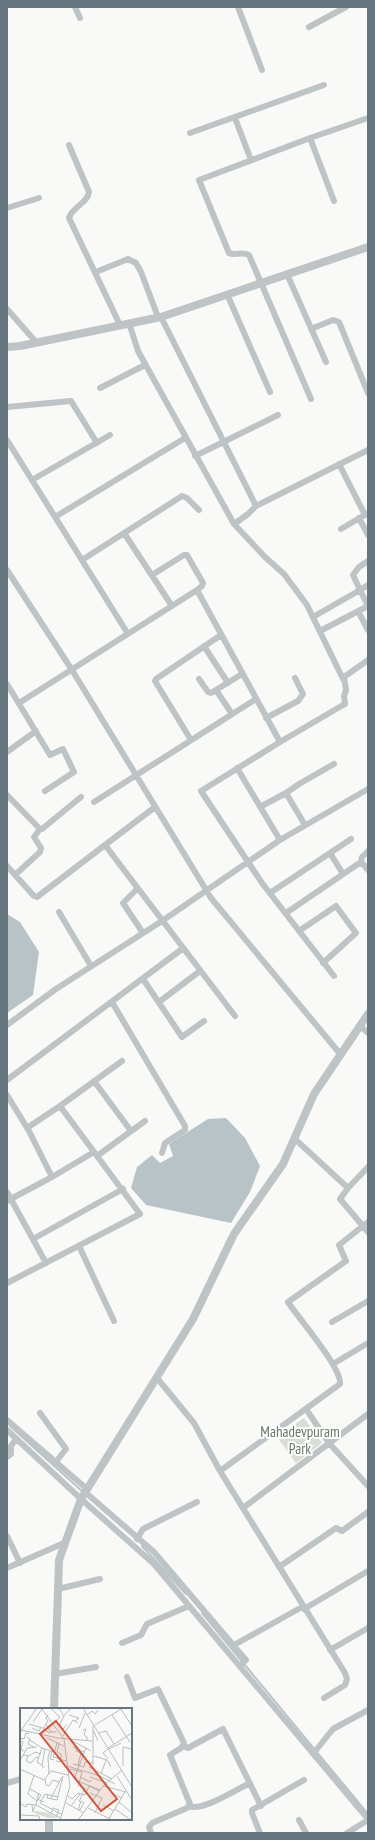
<svg xmlns="http://www.w3.org/2000/svg" width="375" height="1840" viewBox="0 0 375 1840" font-family="'PT Sans Narrow',sans-serif">
  <style>
    .green { fill: #d9ddd6 }
    .water { fill: #b7c3c6 }
    .lines { fill: none; stroke-linecap: round; stroke-linejoin: round }
    .stream { stroke: #b7c3c6; stroke-width: 2 }
    .minor { stroke: #bec3c6; stroke-width: 6 }
    .tertiary { stroke: #bec3c6; stroke-width: 8 }
    .labels { text-anchor: middle; stroke-width: 4; stroke-linejoin: round; paint-order: stroke }
    .park-label { font-size: 15px; fill: #697765; stroke: #fff }
    .inset-road { fill: none; stroke: #b5bdc0; stroke-width: 1 }
    .view { fill: #d3553d; fill-opacity: 0.15; stroke: #d3553d; stroke-width: 2 }
    .inset-edge { fill: none; stroke: #66767f; stroke-width: 2 }
  </style>
  <rect width="100%" height="100%" fill="#f9f9f7"/>
  <!-- green -->
  <path class="green" d="M304,1418l18,25 -26,20 -19,-26z"/>
  <!-- water -->
  <path class="water" d="M7,914l13,8 19,30 -6,43 -26,18z
    M226,1118l19,20 15,28 -10,26 -19,31 -85,-18 -15,-17 6,-21 15,-12 8,8 13,-7 -4,-12 39,-25z"/>
  <g class="lines">
    <!-- stream -->
    <path class="stream" d="M10,1426l73,66
      M142,1546l44,48
      M202,1613l166,201"/>
    <!-- minor -->
    <path class="minor" d="M75,7l5,11
      M238,7l24,63
      M309,27l37,-20
      M235,118l16,42
      M190,133l134,-48
      M310,138l24,63
      M69,145l20,47c-1,11 -17,15 -20,26l51,107
      M7,208l32,-10
      M96,272l32,-13 8,4 5,9 17,45
      M287,274l39,88
      M227,294l43,98
      M7,309l29,33
      M161,317l95,189 112,-56
      M129,323l9,28 96,173 31,33 19,17 23,31 36,74
      M311,329l22,-9 6,2 29,71
      M100,388l45,-23
      M311,399l-62,-144c-7,-4 -14,1 -20,-2l-30,-73 111,-42 58,-20
      M7,407l64,-6 26,42
      M7,440l121,194
      M195,456l83,-41
      M339,464l26,51
      M32,480l78,-45
      M55,517l130,-79
      M359,518l9,17
      M234,524l14,-10 8,-8
      M341,529l27,-16
      M124,533l48,73
      M82,560l100,-64 5,2 12,12
      M7,570l65,100 139,228 130,157
      M152,575l32,-20h3l16,28 -1,3 -5,4 83,152
      M358,611l10,19
      M313,617l47,-27 -7,-15 6,-8 9,-6
      M320,631l48,-25 -8,-16 8,-5
      M204,646l24,37
      M199,679l9,13 3,1 31,-19
      M7,684l43,71 13,-6 11,23 -29,19
      M216,690l16,24
      M19,703l178,-113
      M266,718l32,-17 5,-7 -8,-16
      M191,740l-36,-59 1,-2 65,-44
      M7,752l29,-21
      M237,768l43,72
      M286,793l13,-9 35,-20
      M7,795l33,34h2l39,-32
      M94,802l162,-103
      M260,807l26,-14 19,32
      M105,845l50,-38
      M330,853l13,21
      M361,862l1,-5 6,-6
      M7,866l27,30 3,1 68,-52 130,171
      M15,875l25,-23 1,-4 -7,-11 6,-8
      M137,889l-14,14 20,30
      M270,893l81,-54
      M59,912l32,54
      M286,913l72,-49h5l5,6
      M299,931l37,-25 20,27 -33,30
      M334,976l-72,-93 -61,-92 79,-49 63,-37 2,-1 -1,-8 2,-6 -2,-13 24,-17
      M143,979l39,58 22,-16
      M112,1002l73,124v4l-20,13 -3,10
      M159,1002l41,-31
      M7,1025l49,-36 106,-68 118,-81 88,-51
      M360,1026l8,7
      M7,1080l175,-131
      M94,1081l37,50
      M7,1095l22,36 23,46 -45,24
      M60,1106l62,-45
      M295,1139l53,49 -8,11 28,33
      M97,1156l48,-35
      M52,1177l42,-25
      M348,1188l20,-21
      M7,1192l39,71
      M33,1239l90,-50
      M79,1246l35,75
      M7,1283l133,-69 -80,-108 -33,22
      M332,1322l36,-21
      M333,1364l35,-21
      M157,1378l37,45 26,48 125,202 2,6 -2,6 -21,13
      M306,1409l23,34 39,43
      M40,1413l26,36 -11,14
      M7,1420l80,69
      M7,1430l74,69 73,65 214,255
      M7,1457l4,-3v-8l5,-7
      M220,1471l120,-87c2,-16 -41,-65 -52,-82l58,-41 -7,-16 29,-23
      M85,1492l69,60 92,108 -6,6
      M243,1508l125,-94
      M7,1536l13,27
      M137,1539l6,-10 54,-27
      M279,1567l57,-39 6,3 26,-19
      M7,1568l57,-25
      M58,1589l42,-10
      M304,1609l64,-38
      M122,1643l19,-8 6,-11 42,-18
      M234,1645l68,-38
      M330,1650l38,-22
      M55,1674l41,-7
      M127,1677l8,21 23,-9 26,54 -3,5 -11,7 20,49 -3,4 -35,15 -3,4 2,6
      M183,1746l5,2 35,-19 38,77
      M313,1754l20,-25 35,-19
      M7,1783l14,-4
      M189,1806c13,6 48,-17 61,-23
      M299,1820l7,13
      M260,1833l-8,-20v-3l52,-30
      M347,1833l21,-13"/>
    <!-- tertiary -->
    <path class="tertiary" d="M7,347l13,-1 141,-29 207,-70
      M54,1709l5,-149 22,-61 112,-180 41,-85 49,-70 31,-70 54,-80
      M49,1833v-14"/>
  </g>
  <g class="labels">
    <!-- park labels -->
    <g class="park-label">
      <text x="300" y="1437">Mahadevpuram<tspan x="300" dy="17">Park</tspan></text>
    </g>
  </g>
  <!-- overview -->
  <g transform="translate(20 1708)">
    <rect width="112" height="112" fill="#f9f9f7"/>
    <path d="M16,103l13,2 8,5h-9l-14,-5z" fill="#d9ddd6"/>
    <path class="inset-road" d="M21,0l23,31 6,47 -10,34M30,0l10,9 -6,6M39,0l5,8 7,-8M63,0l49,79M101,1l11,17M28,7l-2,3 2,3 -5,8 7,4 1,-2M49,7l10,3 -4,3M67,7l5,-4 3,3 3,-4M92,7l18,27M44,8l-5,10 4,3 4,-5M13,14l9,-13M9,16l14,4M26,16l5,8h5M75,17l26,-16M73,18v39M12,20l7,3 2,-4M59,20l6,-15M1,22l37,8 34,3M63,22l3,-1 -2,6 3,2v3M73,22l5,11M0,24l17,-24M79,25l7,-2 8,13M43,28l10,-16 5,3M7,29l3,2 -2,5 6,3M0,30l4,1 2,-6 3,1M27,30l17,8M10,32l12,8M51,32l20,11M0,33l3,1 -2,7 3,2M37,35l-4,14 13,4M58,38l-2,5 7,3M53,39l11,5M88,40l24,-15M89,41l12,-6M32,43l-2,8 4,1M3,47l6,1 6,-4 6,2M8,48l-2,5 5,2 5,-6 3,1M74,48l13,4 4,7M1,51l6,-11 10,-1M88,51l-5,-6 5,-4M36,53l4,1 1,-4v-4l-4,-2 2,-8M53,56l11,3 1,-5 8,1M22,57l3,-16M58,57l3,-12M47,58l33,10 15,8M103,58v-19l9,2M69,59l23,12M23,60v-2l-6,-4 5,-14 12,4M0,61l24,11 7,-9 17,4M50,61l12,3 -4,15M29,66l-1,-17 2,-6M81,66l5,-14M14,67l-6,19 9,7 -1,4M97,68l15,24M60,69l10,5 1,-2M70,69l17,6M25,71l1,6 3,1 4,-6 6,2M54,71l12,-31M60,74l20,8M84,78l22,6M10,81l11,6 -4,6M19,85l-2,6 7,3M70,85l12,5 -7,15M91,85l11,5M28,87l-1,3 10,2 6,-24M48,88l4,3 6,-6 7,2 4,-9 10,5M31,90l11,-21M59,94l6,-14M99,94l13,11M0,95l6,4 1,-3 9,1 24,13M20,95l21,11M20,95l5,-9 13,3M46,95l18,10M12,97l1,7 2,-6M83,97l11,6M51,98l9,-12M68,100l24,12M95,101l16,11M58,102l3,-9 3,2 -5,8M31,106l2,-6 6,2 -3,7M0,107l19,1 1,4M58,112l26,-35 18,-15M88,112l17,-28"/>
    <path class="view" d="M36,13l61,78 -16,12 -61,-77z"/>
    <rect width="112" height="112" class="inset-edge"/>
  </g>
  <!-- border -->
  <rect width="375" height="1840" fill="none" stroke="#66767f" stroke-width="16"/>
</svg>
